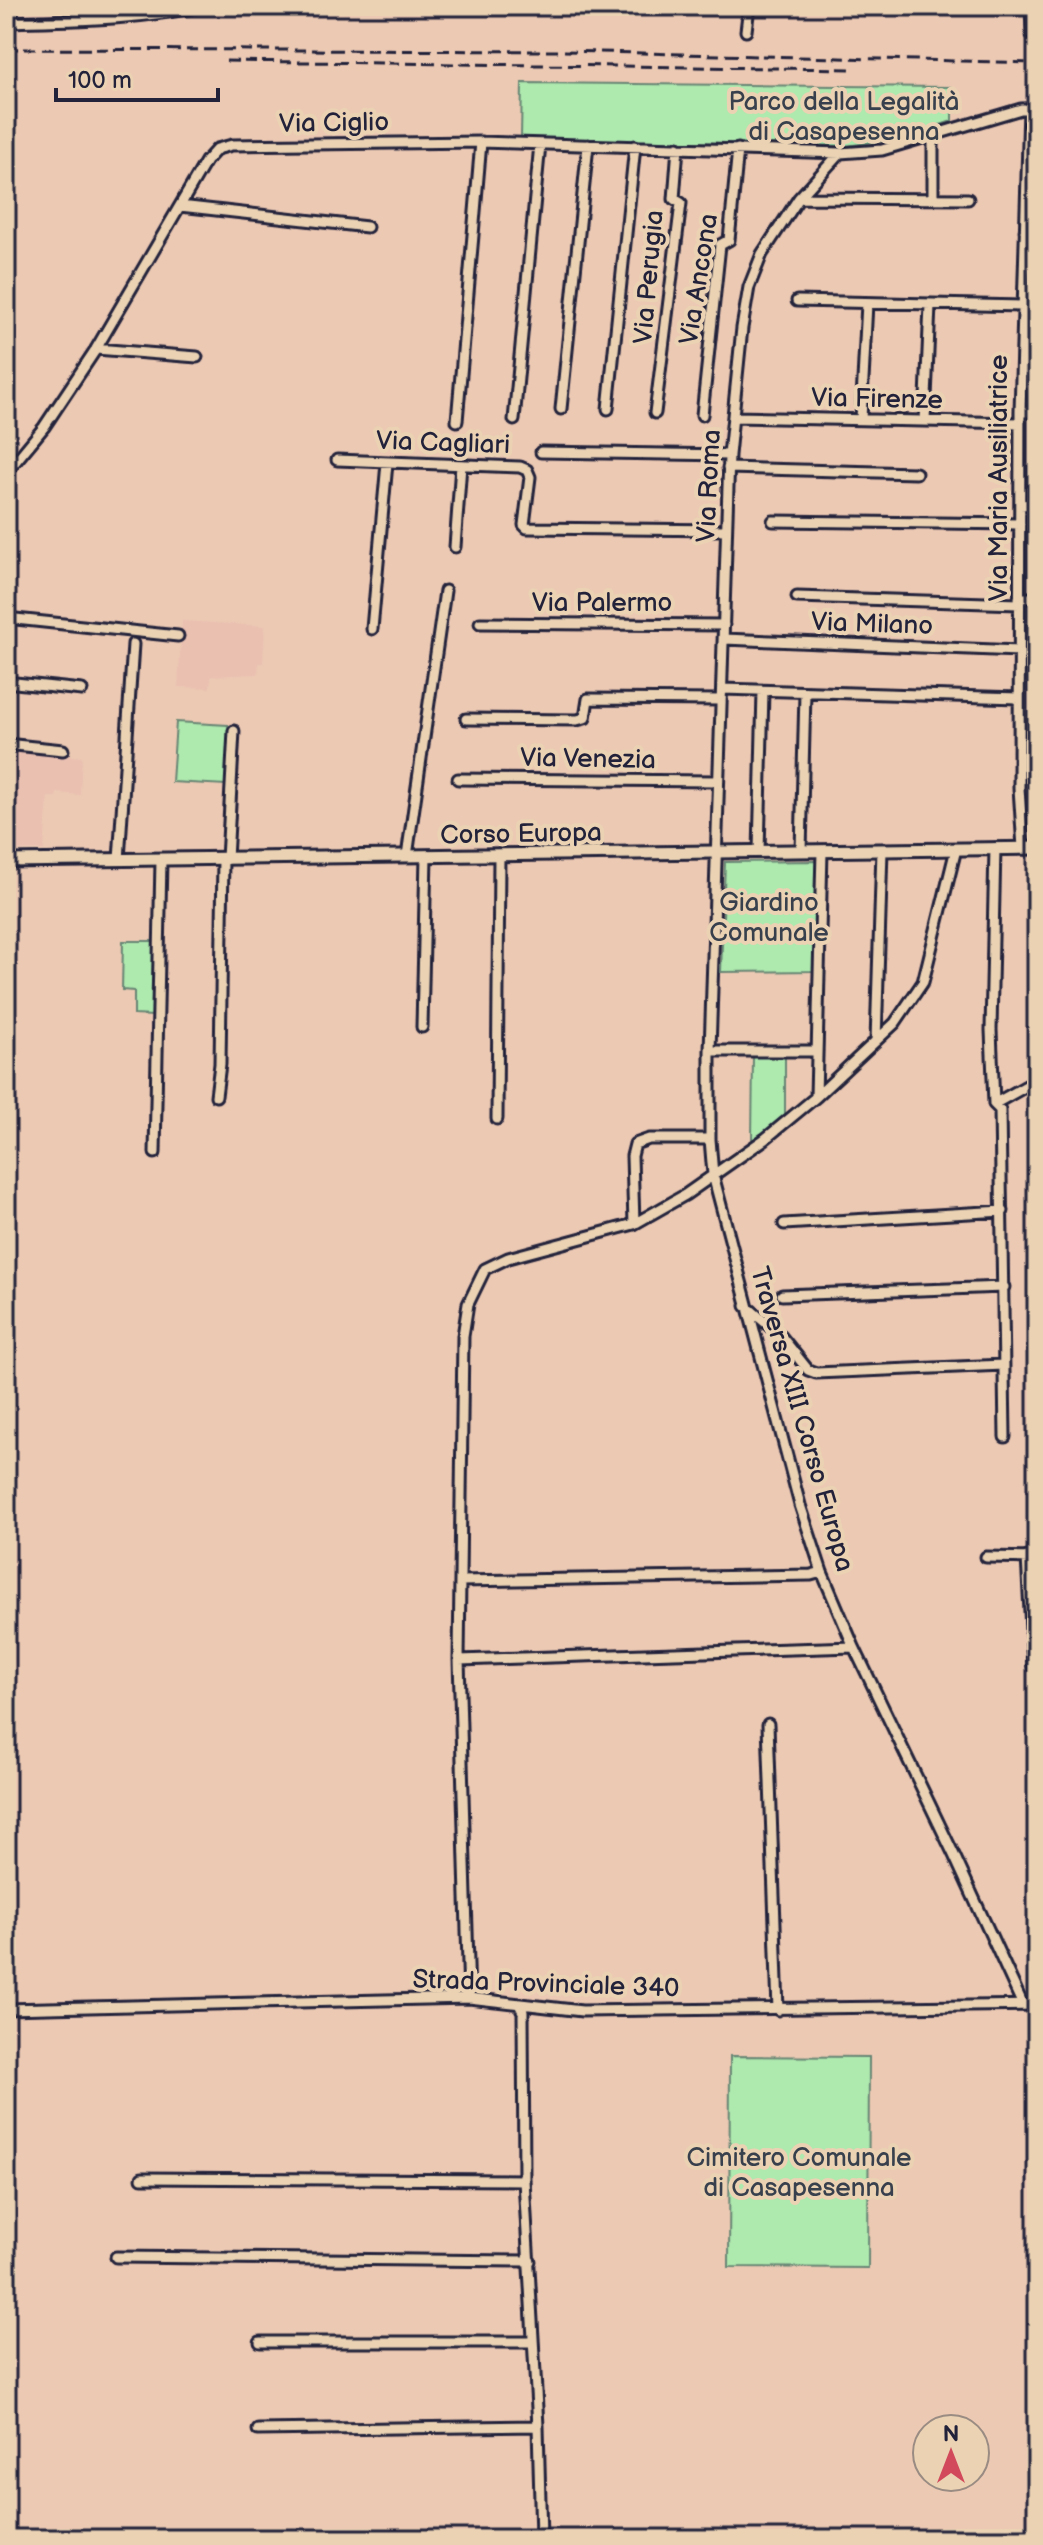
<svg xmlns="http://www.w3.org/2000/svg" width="1043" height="2545" viewBox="0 0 1043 2545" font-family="'Balsamiq Sans',sans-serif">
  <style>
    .built { fill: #eac0b1 }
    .green { fill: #aee9ae; stroke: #688674; stroke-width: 2 }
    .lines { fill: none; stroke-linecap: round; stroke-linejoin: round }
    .minor-casing { stroke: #22223b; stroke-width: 15 }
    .tertiary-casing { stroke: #22223b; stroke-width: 17 }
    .minor { stroke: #ead2b3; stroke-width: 9 }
    .tertiary { stroke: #ead2b3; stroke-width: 11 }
    .rail { stroke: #22223b; stroke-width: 3; stroke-dasharray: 12 6; stroke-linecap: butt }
    .labels { text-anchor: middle; stroke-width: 8; stroke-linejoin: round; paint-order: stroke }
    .park-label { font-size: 26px; fill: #37404c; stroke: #ead2b3 }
    .street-label { font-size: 26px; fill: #22223b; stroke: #ead2b3 }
  </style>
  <rect width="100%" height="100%" fill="#ecc9b3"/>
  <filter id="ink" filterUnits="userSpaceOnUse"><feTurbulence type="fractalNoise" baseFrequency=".0125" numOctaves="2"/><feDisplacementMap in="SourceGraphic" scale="16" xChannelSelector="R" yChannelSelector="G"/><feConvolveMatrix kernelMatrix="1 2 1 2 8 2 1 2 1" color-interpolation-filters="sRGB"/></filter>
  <g filter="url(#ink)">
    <!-- built -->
    <path class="built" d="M182,621l83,5 -2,37h-4l-1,11 -47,2 -1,12 -32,-1z
      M6,749l76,8 -2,38 -23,-2 -1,4h-8l-4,53 -38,1z"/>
    <!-- green -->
    <path class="green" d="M522,83l430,4v34l-49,17 -57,8 -325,-8z
      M176,722l52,3 -2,60 -54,-3z
      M817,861l-3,110 -93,1 4,-110z
      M123,941h30v75l-19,-1v-24l-12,-1z
      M753,1056h32v61l-33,24z
      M730,2056l139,1 -1,211 -139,-1z"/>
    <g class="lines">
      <!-- minor casing -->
      <g class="minor-casing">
        <path id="minor" d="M1031,6l1,29
          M6,22c66,-2 132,-2 197,-16
          M746,31l3,-25
          M840,153l-41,45 -37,56 -13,33 -7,41 -13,127 -19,596v88l3,36 87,330 22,67 32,75 100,208 69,150
          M799,198l169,1
          M933,199v-65
          M180,206l187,21
          M1025,231l12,1
          M797,301l226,5
          M96,349l101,8
          M561,409l27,-264
          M608,409l27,-263
          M1020,412h17
          M655,413l26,-210 -7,-4 4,-52
          M702,415l18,-170 9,-5 9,-91
          M734,417l286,6
          M861,419l6,-116
          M514,420l26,-276
          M457,421l24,-279
          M925,421l5,-116
          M541,452l188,3
          M337,460l183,7 7,3 3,7 -6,48 3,3 199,2
          M728,468l188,5
          M6,473l38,-46 52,-78 110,-188 11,-12 15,-4 249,-3 359,11 42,-3 139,-41 16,-1
          M1020,505l17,-1
          M773,521l247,3
          M455,547l6,-82
          M797,597l222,7
          M1019,598h18
          M6,618l172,18
          M480,623l244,2
          M372,629l15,-166
          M724,639l295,12
          M6,682l76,8
          M722,689l297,9
          M466,719l111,1 8,-2 3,-19 133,1
          M6,744l57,6
          M458,779l260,2
          M995,848l-4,182 3,74 6,6 5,327
          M1023,848l-4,-60 1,-376 9,-304
          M801,851l4,-158
          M759,852l4,-161
          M407,856l38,-265
          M227,859l7,-128
          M119,860l14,-216
          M422,1027l4,-171
          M876,1041l6,-191
          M710,1051h107
          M216,1096l4,-32 3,-205
          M816,1097l6,-246
          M994,1104l43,-24
          M497,1119l2,-264
          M155,1153l6,-293
          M634,1224l-2,-68 3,-12 14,-5h61
          M784,1224l219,-13
          M782,1295l222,-8
          M746,1306l34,29 28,35 8,3 188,-8
          M986,1557l51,1
          M1027,1557l6,109
          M460,1581l351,-6 11,-3
          M459,1660l395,-13
          M768,1724l10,286
          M469,1998l-10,-338 4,-324 5,-32 17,-35 23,-11 126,-34 51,-29 80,-56 51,-42 79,-74 28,-41 33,-133
          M520,2006l3,6 1,168 14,246 3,113
          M6,2009l463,-11 113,13 455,-6
          M142,2178l382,2
          M116,2257l414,4
          M260,2342h272
          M258,2430l280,-4"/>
      </g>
      <!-- tertiary casing -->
      <g class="tertiary-casing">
        <path id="tertiary" d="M6,861l1031,-13"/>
      </g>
      <!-- minor -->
      <use href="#minor" class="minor"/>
      <!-- tertiary -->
      <use href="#tertiary" class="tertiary"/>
      <!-- rail -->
      <path class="rail" d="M6,49l556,2 475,12
        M226,61l624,8"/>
    </g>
  </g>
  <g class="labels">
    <!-- park labels -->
    <g class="park-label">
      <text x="844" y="110">Parco della Legalità<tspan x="844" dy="30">di Casapesenna</tspan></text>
      <text x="769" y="911">Giardino<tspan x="769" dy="30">Comunale</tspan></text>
      <text x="799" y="2166">Cimitero Comunale<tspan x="799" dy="30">di Casapesenna</tspan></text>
    </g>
    <!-- street labels -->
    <g class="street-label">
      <text transform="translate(334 122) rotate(-1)" y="9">Via Ciglio</text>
      <text transform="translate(648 277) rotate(-85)" y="9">Via Perugia</text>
      <text transform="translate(698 279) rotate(-81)" y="9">Via Ancona</text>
      <text transform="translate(877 398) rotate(1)" y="9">Via Firenze</text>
      <text transform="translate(443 442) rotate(2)" y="9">Via Cagliari</text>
      <text transform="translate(998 478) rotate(-90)" y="9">Via Maria Ausiliatrice</text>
      <text transform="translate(708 486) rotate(-87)" y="9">Via Roma</text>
      <text x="602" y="611">Via Palermo</text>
      <text transform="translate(872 623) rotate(2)" y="9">Via Milano</text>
      <text transform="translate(588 758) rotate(1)" y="9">Via Venezia</text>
      <text transform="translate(521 833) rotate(-1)" y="9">Corso Europa</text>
      <text transform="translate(803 1419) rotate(74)" y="9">Traversa XIII Corso Europa</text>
      <text transform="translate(546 1983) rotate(2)" y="9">Strada Provinciale 340</text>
    </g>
  </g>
  <!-- margin -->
  <rect width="1043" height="2545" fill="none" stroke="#ead2b3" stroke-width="32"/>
  <rect x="16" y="16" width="1011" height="2513" fill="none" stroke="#22223b" stroke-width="3" filter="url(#ink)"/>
  <!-- north arrow -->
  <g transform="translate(951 2453)"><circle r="38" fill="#ead2b3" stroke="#9a8c83" stroke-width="2"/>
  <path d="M0-6L14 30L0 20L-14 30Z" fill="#d1495b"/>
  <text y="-12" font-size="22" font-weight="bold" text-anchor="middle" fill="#22223b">N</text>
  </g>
  <!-- scale -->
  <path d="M56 88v12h162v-12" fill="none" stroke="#22223b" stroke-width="4"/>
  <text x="68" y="88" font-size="24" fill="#22223b" stroke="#ead2b3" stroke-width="6" paint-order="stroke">100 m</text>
</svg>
